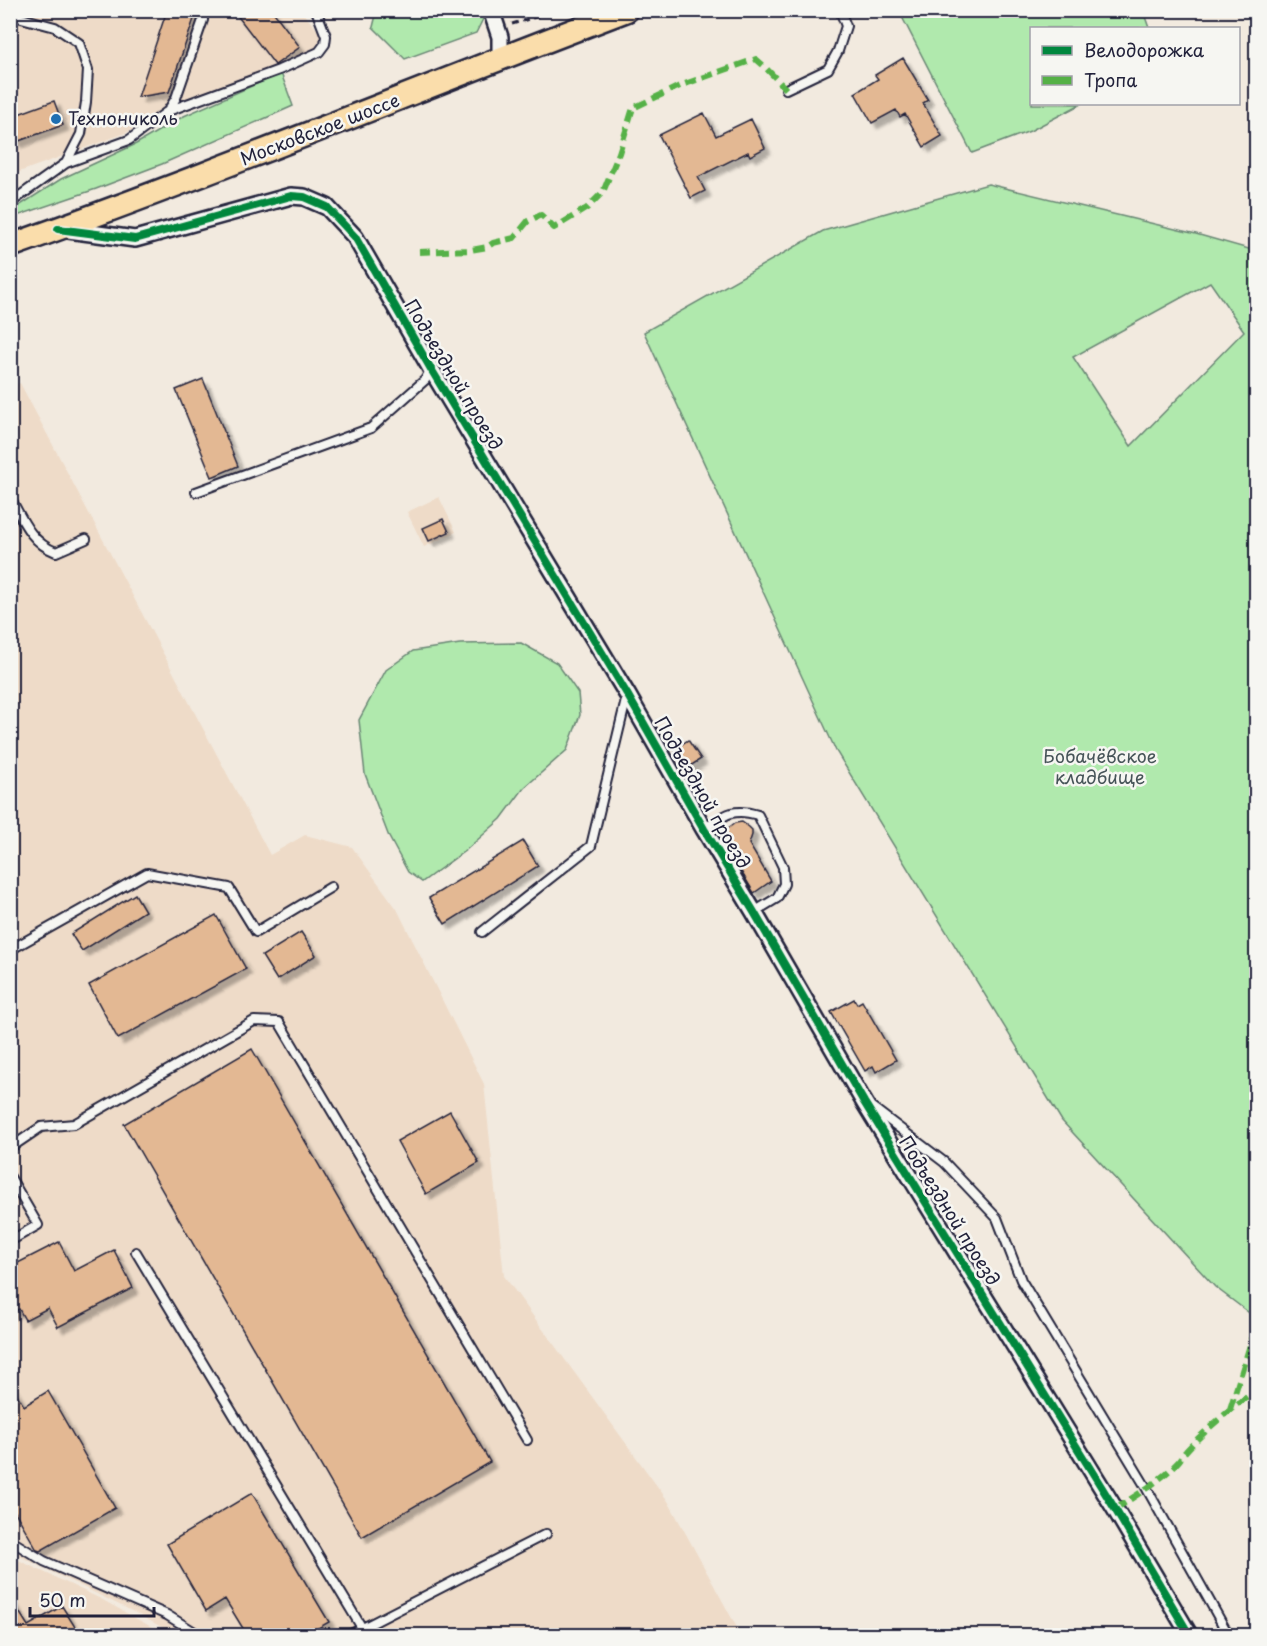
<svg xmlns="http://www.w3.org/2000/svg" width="1267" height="1646" viewBox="0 0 1267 1646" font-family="'Playpen Sans',sans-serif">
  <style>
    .built { fill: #eedbc8 }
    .green { fill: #b0e9ad; stroke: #698674; stroke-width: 1.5; fill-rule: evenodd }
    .building { fill: #e3b893; stroke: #22223b; stroke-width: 1.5; filter: url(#shadow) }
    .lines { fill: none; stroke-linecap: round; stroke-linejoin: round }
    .service-casing { stroke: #22223b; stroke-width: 12 }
    .minor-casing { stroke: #22223b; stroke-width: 20 }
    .primary-casing { stroke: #22223b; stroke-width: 27 }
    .path { stroke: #22223b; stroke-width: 3; stroke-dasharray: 6 4.5; stroke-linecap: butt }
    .service { stroke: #f6f6f2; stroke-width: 8 }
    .minor { stroke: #f6f6f2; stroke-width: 15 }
    .primary { stroke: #faddab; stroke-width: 22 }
    .quiet { stroke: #55b146; stroke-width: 6; stroke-dasharray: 12 6; stroke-linecap: butt }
    .cycleway-casing { stroke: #f6f6f2; stroke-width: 11 }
    .cycleway { stroke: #00873e; stroke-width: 8 }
    .poi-dot { fill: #1f6fb2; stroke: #f6f6f2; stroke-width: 2 }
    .labels { text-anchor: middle; stroke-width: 5; stroke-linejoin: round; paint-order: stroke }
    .poi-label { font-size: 18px; fill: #22223b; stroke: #f6f6f2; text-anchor: start }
    .street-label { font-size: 18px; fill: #22223b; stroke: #f6f6f2 }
    .park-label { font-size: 18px; fill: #465458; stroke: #f6f6f2 }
  </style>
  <defs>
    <filter id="shadow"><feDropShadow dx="5.5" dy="5.5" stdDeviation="1.5" flood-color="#0004"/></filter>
  </defs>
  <rect width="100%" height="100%" fill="#f2eadf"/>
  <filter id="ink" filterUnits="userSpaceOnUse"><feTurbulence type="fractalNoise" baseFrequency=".0167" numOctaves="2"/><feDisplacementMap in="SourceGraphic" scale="12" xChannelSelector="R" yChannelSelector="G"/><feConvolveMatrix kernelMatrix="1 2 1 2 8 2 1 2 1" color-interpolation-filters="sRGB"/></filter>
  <g filter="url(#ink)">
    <!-- built -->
    <path class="built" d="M11,11h290l20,23 -3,13 -195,87 -112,41z
      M20,383l250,472 35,-20 47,12 45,62 87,175 20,192 164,225 73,134h-565l-42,-23 -123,-60 -1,-1166z
      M439,497l17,35 -32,15 -17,-35z
      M16,1559l85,40 65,36h-155l-1,-72z"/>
    <!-- green -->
    <path class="green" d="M377,11h103l3,8 -7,14 -71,26 -32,-32z
      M903,11h240l6,17h-117v76h49l-51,27 -58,22 -72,-140z
      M281,73l12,33 -131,58 -66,25 -85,29v-7l50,-32 75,-35 48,-28z
      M988,184l208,50 60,17v1067l-41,-31 -153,-166 -226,-370 -192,-419 179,-101zM1210,282l34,49 -113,115 -58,-89z
      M521,643l36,20 21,30 2,22 -13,35 -43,38 -23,31 -35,31 -44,32 -14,-10 -19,-35 -24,-63 -6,-54 27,-50 27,-19 47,-7z"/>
    <!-- building -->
    <path class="building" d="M167,10h22l7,3 -27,79 -31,5z
      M233,10h39l28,37 -25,18z
      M903,58l25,42 -5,3 19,33 -18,11 -19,-33 -5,3 -4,-7 -24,13 -17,-30 23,-14 -3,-4z
      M54,101l9,24 -47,17 -6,-17v-8z
      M704,113l12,23 35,-17 14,29 -15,8 -2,-4 -50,25 7,14 -14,7 -32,-63z
      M203,379l35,87 -26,11 -36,-87z
      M443,519l6,13 -20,9 -6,-13z
      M688,740l13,19 -14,9 -12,-19z
      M742,822l7,5 3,3v5l-3,9 22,37 -17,12 -35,-58 16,-12z
      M523,841l15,25 -93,58 -16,-26z
      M135,894l10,17 -63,40 -11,-17z
      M216,915l30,54 -128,70 -29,-54z
      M301,932l15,23 -39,25 -15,-24z
      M854,999l3,5 5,-3 34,59 -20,12 -3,-6 -8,5 -34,-59z
      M252,1049l238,413 -128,75 -238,-413z
      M450,1111l29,52 -53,31 -29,-53z
      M59,1242l15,29 40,-21 19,38 -75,39 -10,-19 -23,12 -6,-11 -9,5v-47z
      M10,1383l14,23 24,-15 67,117 -75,43 -3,-1 -27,-47z
      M252,1493l77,129 -23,13h-59l-22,-36 -19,12 -39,-67z
      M10,1597l18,29 34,-20 18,29h-70z"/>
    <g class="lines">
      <!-- service casing -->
      <g class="service-casing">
        <path id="service" d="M10,15l45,12 24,16 9,27 -2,32 -5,32 -15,29 -56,40
          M786,89l42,-20 10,-18 8,-25 -6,-16
          M168,111l111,-41 40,-18 6,-8 1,-8 -10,-26
          M66,163l63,-23 39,-29 8,-13 27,-78v-10
          M196,492l175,-64 54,-48 6,-11
          M10,497c12,22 21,46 46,55l30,-13
          M704,829c21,-14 28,-22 54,-14l25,52 1,17 -7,14 -23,14
          M482,932l109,-86 36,-150
          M10,950l137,-77 82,15 27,44 75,-45
          M873,1108l71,54 53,56 24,62 126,209 82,147
          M10,1148l31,-21 33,-3 180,-103 25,1 248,418
          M10,1177l28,48 -28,16
          M136,1252l226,376
          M10,1540l34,21 123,54 34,21
          M347,1636l199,-102"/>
      </g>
      <!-- minor casing -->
      <g class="minor-casing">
        <path id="minor" d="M491,10l9,27v22
          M61,229l74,10 156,-43 13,1 23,10 28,30 76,132 196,325 77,135 50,83 110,190 251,407 75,127"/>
      </g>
      <!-- primary casing -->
      <g class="primary-casing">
        <path id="primary" d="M10,246c208,-74 411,-158 617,-236"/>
      </g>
      <!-- path -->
      <path class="path" d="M512,24l47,-14"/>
      <!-- service -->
      <use href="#service" class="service"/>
      <!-- minor -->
      <use href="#minor" class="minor"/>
      <!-- primary -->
      <use href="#primary" class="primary"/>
      <!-- quiet -->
      <path class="quiet" d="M318,10v3
        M419,252l52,-2 16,-3 6,-4 21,-5 14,-17 13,-6 13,13 33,-20 16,-16 16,-39 14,-45 49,-23 74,-26 7,6 23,24
        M1230,1409l26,-83
        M1115,1509c22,-14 45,-28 63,-47 3,-3 5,-8 8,-11 21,-23 46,-43 70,-61"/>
      <!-- cycleway casing -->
      <g class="cycleway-casing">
        <path id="cycleway" d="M58,229l77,10 156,-43 13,1 23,10 28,30 76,132 196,325 77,135 50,83 110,190 251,407 75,127"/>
      </g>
      <!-- cycleway -->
      <use href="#cycleway" class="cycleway"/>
    </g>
  </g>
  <!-- markers -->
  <circle class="poi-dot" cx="56" cy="119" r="6"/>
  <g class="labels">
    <!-- poi labels -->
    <g class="poi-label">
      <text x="68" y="125">Технониколь</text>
    </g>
    <!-- street labels -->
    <g class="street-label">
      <text transform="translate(320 130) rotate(-21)" y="6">Московское шоссе</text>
      <text transform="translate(453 375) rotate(59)" y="6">Подъездной проезд</text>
      <text transform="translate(702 793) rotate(60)" y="6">Подъездной проезд</text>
      <text transform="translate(949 1211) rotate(58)" y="6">Подъездной проезд</text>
    </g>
    <!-- park labels -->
    <g class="park-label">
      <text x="1100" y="763">Бобачёвское<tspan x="1100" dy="21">кладбище</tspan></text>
    </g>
  </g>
  <!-- margin -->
  <rect width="1267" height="1646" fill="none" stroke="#f6f6f2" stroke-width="36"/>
  <rect x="18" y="18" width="1231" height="1610" fill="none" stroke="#22223b" stroke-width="2" filter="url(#ink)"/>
  <!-- legend -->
  <rect x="1030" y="27" width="210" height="78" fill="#f6f6f2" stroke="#a1a1a9" stroke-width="1.5"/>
  <rect x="1042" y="46" width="30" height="9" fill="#00873e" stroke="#a1a1a9" stroke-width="1.5"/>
  <text x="1084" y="57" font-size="18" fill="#22223b">Велодорожка</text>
  <rect x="1042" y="76" width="30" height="9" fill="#55b146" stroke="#a1a1a9" stroke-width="1.5"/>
  <text x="1084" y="87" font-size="18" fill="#22223b">Тропа</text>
  <!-- scale -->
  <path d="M30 1607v9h124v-9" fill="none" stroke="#22223b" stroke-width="3"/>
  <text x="39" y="1607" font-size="18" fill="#22223b" stroke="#f6f6f2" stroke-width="4.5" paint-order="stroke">50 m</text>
</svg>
